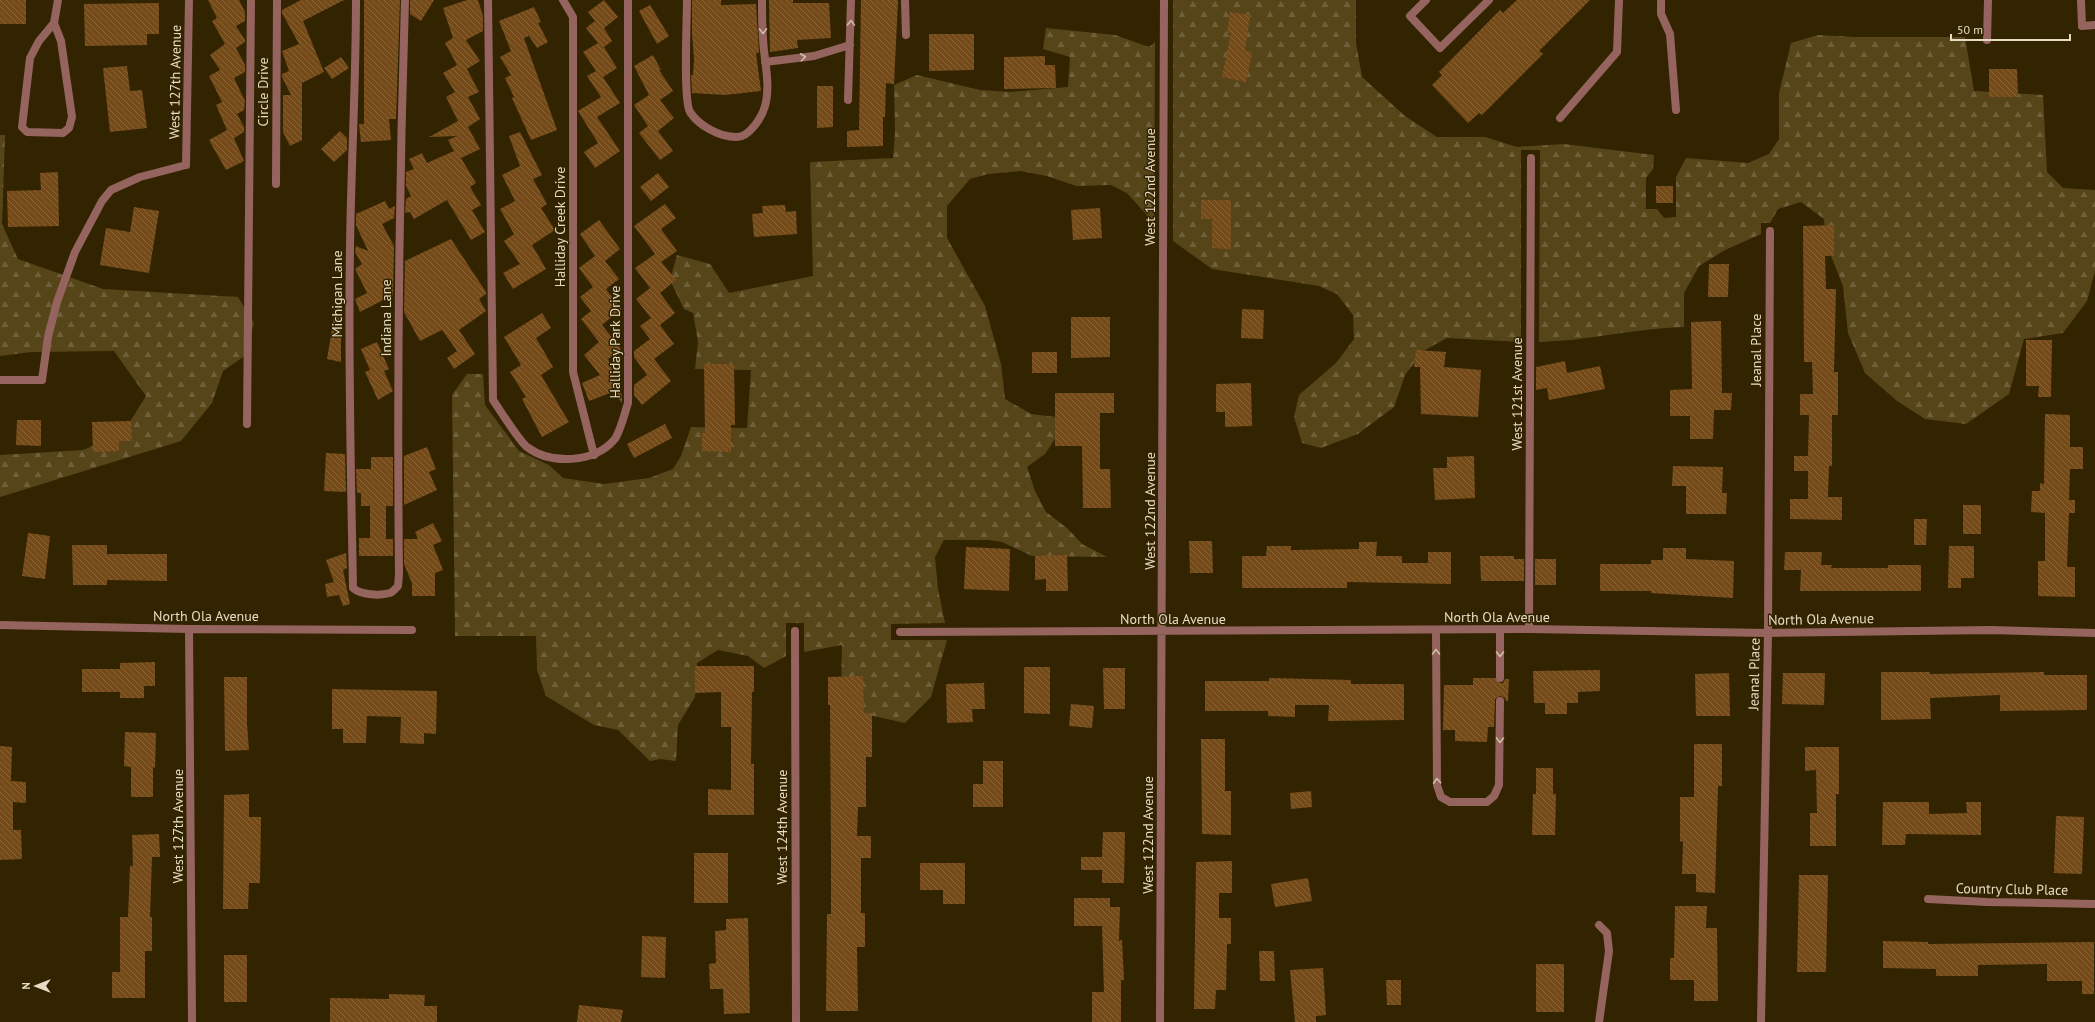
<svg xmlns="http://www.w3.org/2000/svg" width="2095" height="1022" viewBox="0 0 2095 1022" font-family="'PT Sans',sans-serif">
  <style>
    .forest { fill: url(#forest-firs) }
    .building { fill: url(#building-back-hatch) }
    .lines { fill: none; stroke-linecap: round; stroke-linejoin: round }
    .service { stroke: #96645f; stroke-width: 8 }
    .minor { stroke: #96645f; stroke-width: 8 }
    .oneway { stroke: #d2bdaa }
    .labels { text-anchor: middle; stroke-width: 3; stroke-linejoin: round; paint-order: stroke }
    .street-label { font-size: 14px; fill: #e6dbc3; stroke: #322401 }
  </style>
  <defs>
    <pattern id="forest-firs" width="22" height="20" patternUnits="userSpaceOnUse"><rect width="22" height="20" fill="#57451a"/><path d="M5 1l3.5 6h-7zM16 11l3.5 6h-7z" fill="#6f5f3a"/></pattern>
    <pattern id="building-back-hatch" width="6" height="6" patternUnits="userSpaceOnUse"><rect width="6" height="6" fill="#754a19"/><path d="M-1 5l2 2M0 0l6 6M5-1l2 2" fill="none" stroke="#896439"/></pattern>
  </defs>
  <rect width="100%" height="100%" fill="#322401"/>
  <!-- forest -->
  <path class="forest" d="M1173,0h183v43l6,34 43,39 32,21h48l32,10 47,-3 90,11 -1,14 -7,9v31h11l7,9 12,-1v-40l10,-19 62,5 21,-9 10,-15v-46l12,-50 27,-8 37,2h110l9,54 69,4 4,77 16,16 32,2v81l-8,30 -24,32 -39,6 -15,55 -43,30 -41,-5 -28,-18 -32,-28 -17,-40 -5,-47 -17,-43 -2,-24 -23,-17 -23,7 -8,14h-9v11l-36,16 -26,16 -15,27v34c-49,1 -96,14 -145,15l1,-192h-19v192l-74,-4 -24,13 -18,24 -11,32 -36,27 -37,14 -19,-5 -8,-26 5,-22 37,-32 18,-24 -1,-24 -16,-21 -18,-8 -107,-17 -39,-28z
    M1046,28l69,7 34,12 6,-5 -1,181 -27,-30 -16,-8 -35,1 -29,-10 -27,-5 -32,3 -18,5 -23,27v32l38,68 16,58 4,35 26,15 24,3 8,10 -18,27 -18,13 8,24 11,21 21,16 15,16 25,13 -75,-1 -30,-14 -13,-2h-45l-9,17 3,32 7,34 -54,1v16h56l-16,57 -26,26 -45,-10 -19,-21 1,-47 -38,7v-29h-18v33l-22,12 -16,-12 -30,-6 -21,13 -2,34 -17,28 -2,36 -16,-2 -10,2 -32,-31 -24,-5 -48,-29 -9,-26 -1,-34h-81l-3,-241 15,-21h16l2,31 34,46 30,14 14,13 41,6 45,-6 24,-9 8,-13 10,-29 56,1 4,-58 -56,-1 3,-27 -5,-29 -9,-4 -14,-29 7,-25 33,9 19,29 84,-17 -3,-114 83,-4 2,-26 -1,-47 23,-10 63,15 30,2 58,-5 2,-30 -27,-8z
    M0,135h5l-3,89 16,35 85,30 135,8 16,26 -8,32 -23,16 -11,32 -31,38 -181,56v-42l83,-5 40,-17 23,-37 -32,-45 -83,1 -31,4z"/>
  <!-- building -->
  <path class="building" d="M0,0h26v24h-26z
    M208,0h31l6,12v9l-9,5 9,14v2l-9,6 9,17v7l-11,6 11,23 -1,9 -7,4 7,13v5l-10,6 10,23 -18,9 -17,-30 18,-10 -11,-25 6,-3 -13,-26 11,-6 -10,-15 15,-11 -13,-23 5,-3z
    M301,0h43l-41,21 21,51 -22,11v57l-12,6 -7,-14v-37h8l-9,-18v-3l7,-3 -7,-20 17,-7 -17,-31v-3z
    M364,0h36l-4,119h-7l2,21 -30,2 -2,-18h5z
    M410,0h24l-13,21 -11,-7z
    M467,0h11l5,16v15l-17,9 14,21 -13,8 12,23 -11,5 12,22 -12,8 12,22 -19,9 15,25 -6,4 11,18 -9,5 13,22 -14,8 -24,-40 -33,19 -4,-7 -5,1 1,-14 5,-3 -5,-10v-14l8,-3 -5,-10 13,-6 5,10 27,-12 -6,-11 9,-4 -28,1 29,-16 -12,-24 9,-5 -12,-19 14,-8 -12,-22 8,-5 -10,-30z
    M604,0l14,17 -14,11 8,13 -8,6 13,21 -14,9 17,26 -23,14 23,34 -25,17 -11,-16 14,-9 -20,-32 23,-14 -14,-21 9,-5 -13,-19 15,-9 -12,-15 9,-7 -7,-9z
    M692,0h29v5l35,-1 3,49h-3l5,38 -36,4 -33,-2 -1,-18h2l1,-16 -2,-26z
    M769,0h24v3h36l2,35 -34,2 1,8 -28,4z
    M861,0h37l-4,84 -8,-1 -1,34h-2v29l-36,1v-16l12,-1z
    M1517,0h73l-51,51 4,3 -61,61 -3,-2 -11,10 -36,-38 10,-10 -3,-3 61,-62 3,3z
    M159,3v31h-12v11l-62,1 -1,-42z
    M650,5l19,31 -12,8 -18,-33z
    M534,7l7,15 -3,1 10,19 -11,6 -8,-12 -5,2 33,92 -26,10 -19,-42 2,-1 -9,-19 6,-3 -11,-18 11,-6 -12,-30z
    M1230,12l20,3 -5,36 7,1 -6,30 -24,-5 9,-44h-4z
    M929,34h45v36l-45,1z
    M653,55l8,15h-2l14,21 -13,9 14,18 -16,13 15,20 -13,9 -21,-27 9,-7 -14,-21 15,-10 -15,-29z
    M1045,56v9h10l1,23 -52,1v-32z
    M341,57l8,11 -17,11 -8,-11z
    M127,66l3,25 12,-1 5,38 -37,4 -7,-64z
    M1989,69h28l1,28h-29z
    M817,86h16v41l-16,1z
    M340,131l7,7v12l-13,12 -13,-13z
    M520,132l22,43 -9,4 14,25 -6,4 14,22 -23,15 14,24 -33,20 -10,-16 17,-9 -16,-23 10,-7 -14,-25 15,-8 -13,-26 18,-9 -11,-30z
    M58,172l1,54 -51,1 -1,-36 34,-1 -1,-17z
    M658,173l11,14 -18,14 -11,-14z
    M1656,186h17v17h-17z
    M1201,200h30v49l-19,-1v-29h-11z
    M385,201l4,8 6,-3 -1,12 -12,6 12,22 -1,49 -33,17 -5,-13 12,-6 -12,-24 7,-5 -7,-12 1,-6 12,5 -12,-26v-11z
    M665,204l11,14 -15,11 16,22 -16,11 -27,-36z
    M785,205l1,7 10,-1 1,23 -43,3 -2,-23 11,-1 -1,-7z
    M134,207l25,4 -10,62 -49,-8 6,-37 24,4z
    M1100,208l2,30 -29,2 -2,-30z
    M599,220l21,29 -15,12 14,18 -13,10 15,20 -19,16 19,24 -13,10 14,37v7l-9,-11 -24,9 -7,-18 18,-8 -16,-20 15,-13 -18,-23 10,-8 -11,-14 13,-10 -14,-19 16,-12 -15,-22z
    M1834,225v31h-9l1,33h10l-2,83h4v43h-6v51h-3l-1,31h14v23l-52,-1v-20h18v-28h-14v-15h14l1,-41h-9v-21h13l-1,-32h-8l-1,-136z
    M451,239l35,53v2l-7,5 7,12 -27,19 16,24 -21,15 -7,-11 10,-7 -15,-21 -22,11 -16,-29 1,-51z
    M655,254l21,26 -16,13 15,20 -15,12 14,19 -20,15 17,22 -29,24 -8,-10v-10l13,-10 -13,-18v-6l16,-12 -10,-13 11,-8 -15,-19 14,-11 -15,-20z
    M1709,264h20l-1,33h-20z
    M1242,309l22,1 -1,29 -22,-1z
    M542,313l9,15 -15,10 17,29 -12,8 28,47 -27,15 -20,-38 4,-2 -16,-25 11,-7 -17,-28z
    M334,317l7,1v44l-14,-3z
    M1071,317h39v40l-39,1z
    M1721,321l1,72h10l-1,17h-17l-1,29h-23v-23h-20v-26l22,-1 -1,-67z
    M2026,340h26l-1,57h-13l1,-11h-13z
    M377,342l12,27 -5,2 9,20 -15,9 -13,-28 5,-2 -9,-21z
    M1416,350l30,2 -2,15 37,3 -3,47 -57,-3 -1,-47h-6z
    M1032,352h25v21h-25z
    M1565,361l2,12 33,-7 5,23 -56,11 -2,-12 -11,2v-23z
    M704,364h30l1,61h-4v27l-29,-1v-18h3z
    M1251,383l1,43 -27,1v-15h-9v-28z
    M1055,393h59v20h-14v56h10l1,39h-28l-1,-62h-27z
    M2045,414l25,1v32h13v22h-13l-1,31h6v13h-6l-2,54h8v30l-37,-1v-35h7v-48l-14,-1 1,-21h8v-8l4,1z
    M17,420h24v26l-25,-1z
    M131,421l1,20h-13v10l-26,1 -1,-30z
    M665,424l7,14 -38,20 -7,-14z
    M427,447l9,22 -7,3 8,18 -33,15v-49z
    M326,453l19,1 1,38 -22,-1z
    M1474,456l1,42 -40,2 -2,-32h14v-11z
    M371,457h22v49h-7v33h7v17h-34v-18h11v-32h-9v-13h-4l-1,-24h15z
    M1673,466l50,1 -1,26h5l-1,21h-40v-28h-14z
    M1963,505h18v29h-18z
    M1914,519h13l-1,26h-12z
    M433,523l9,18 -9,4 10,25 -8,3v23h-23v-13l-8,-19v-25h14l-3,-7z
    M28,533l22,3 -5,43 -23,-3z
    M1189,541h23l1,32h-23z
    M1359,542h18l-1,14h26v7h26v-11h23v32l-104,-2v6h-105v-32h24l1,-10h24v4l68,-1z
    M72,545h35v9h60v27l-60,-1v5h-34z
    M1949,546h25v32h-13v10h-13z
    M966,547l44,2 -1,42 -45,-2z
    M1663,548h23v11l48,2 -1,37 -82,-5v-2h-51v-27h51v-4h12z
    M1785,552h37l-1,13h11l-1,3h57v-3h33v26h-121l1,-21h-17z
    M346,553l1,15 -4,2 7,34 -7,2 -4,-11 -12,2 -2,-13 9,-2 -8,-22z
    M1067,555l1,36h-22v-12l-11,1v-24z
    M1480,556h34v3h10v22h-43z
    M1535,559h21v26h-21z
    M155,662v24h-11v12h-24v-6h-38v-23h38v-6z
    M695,666h59v26h-2l-1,72h3v51h-46v-26l23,1v-63h-10v-35l-26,1z
    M1024,667h26v47l-26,-1z
    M1103,668h22v41h-21z
    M1600,670v21l-22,1v11h-11v11h-22v-11h-11l-1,-32z
    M1881,672h49v2l114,-2v3h43v35l-87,1v-16l-70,3 1,21 -50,1z
    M1729,673l1,43h-34l-1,-42z
    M1783,673h42l-1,32 -42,-1z
    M863,676l1,37h8v44h-6v50h-8l-1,29h14v22h-10v55h4v34h-8l1,64h-32l1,-97h4v-57l-1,-152h-2v-28z
    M224,677h23v47l2,26 -24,1z
    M1269,678l82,2v4h53v36l-76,1 1,-16h-34v12l-27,-1v-5h-63v-30h64z
    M1473,678h22l5,5h3l2,-4h4l-1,22h-2l-1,-3 -5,-2 -5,3 -1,28h-6l-1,15 -32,-1v-11h-12l1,-45h29z
    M984,683l1,26h-13l1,13 -26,1 -1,-39z
    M332,689l105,2 -1,43 -12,-1v11l-24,-1 1,-26 -34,-1 -1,27h-23v-14h-11z
    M1071,704l23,2 -2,22 -23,-2z
    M125,732l31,1 -1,35 -2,-1v30h-22v-30l-7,-1z
    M1201,739h24v52h6v44l-29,-1z
    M1694,744h28v42h-4l-3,107 -19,-1v-18h-14l1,-32 -3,-1v-44h14z
    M0,746l12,1 -1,34 15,1v21l-13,-1v28h8l1,29 -22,1z
    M1805,747h34v47h-3v52h-26v-33h7l-1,-43 -11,1z
    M983,761h20v46h-30v-23h10z
    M1536,768h17v26h3l-1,41h-23l1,-41h3z
    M1311,791l1,16 -21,2 -1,-16z
    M249,794v23h12l-1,66h-11l-1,26h-25l1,-114z
    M1883,802h46v12l38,-1 -1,-11h15v33l-75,-1 -1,11h-23z
    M2056,816l28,1 -2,57 -28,-1z
    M1103,832h22l-1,51h-22v-13h-21v-13h21z
    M159,834l1,23h-8l-2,60h2v34h-7v47h-33v-26h8v-55h8l2,-51h3l-1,-31z
    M694,853h34v50h-34z
    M1232,861v32h-13v25h12v26h-4l-1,46h-10l-1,19h-21l2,-147z
    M920,863h45v41h-22v-14h-23z
    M1799,875h29l-2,97h-29z
    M1308,878l4,23 -37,6 -4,-23z
    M1074,898h36v9h10l-1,34 3,-1 2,40h-3v42h-29v-30h12l-2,-66h-28z
    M1675,906h32l-1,22h11l1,73h-24v-21h-24v-22h4z
    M748,918l2,95 -26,1 -1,-25h-13l-1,-25 7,-1 -1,-32 11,-1v-11z
    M642,936l24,1 -1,41 -24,-1z
    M1883,941l45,1v2l166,-2v52h-12v-13h-35v-17l-69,1v11h-42v-7l-53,-1z
    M1259,951h15l1,30h-15z
    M224,955h23v47h-23z
    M1536,964h28v48h-28z
    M1323,968l3,47 -10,1v6h-21l-5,-52z
    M1386,980h15v25h-14z
    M389,994l36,1 -1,11h13v16h-107v-24l59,1z
    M579,1005l44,5 -2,12h-44z"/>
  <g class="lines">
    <!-- service -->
    <path class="service" d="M1426,0l-16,16 30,32 49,-48
      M1661,0v14l9,20 6,76
      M2081,0l1,26 13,-1
      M1987,40l1,-40
      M1560,118l57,-66 2,-52
      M42,380l6,-43 9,-35 18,-50 27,-51 9,-11 29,-13 46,-12
      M247,424l4,-424
      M1436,630l1,155 4,12 9,5h37l7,-6 5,-11 1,-84
      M1500,630v48
      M1599,1022l10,-71 -2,-18 -8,-8"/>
    <!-- minor -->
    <path class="minor" d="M356,0c0,83 -5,166 -6,248 -2,114 1,227 3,340 8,7 27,8 37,5 3,-1 6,-5 8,-7l1,-12c-2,-191 0,-383 6,-574
      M488,0l5,400c7,10 26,41 34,47 24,18 67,16 87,-7 6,-7 11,-28 14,-37v-403
      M563,0l10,17v355l21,83
      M687,0c0,18 -4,100 3,112 9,14 30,25 46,25 13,1 26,-20 29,-31 6,-21 -1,-46 -2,-67 -1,-13 -1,-26 -1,-39
      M905,0l1,35
      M54,23l7,18 11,76 -3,11 -6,5 -36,-1 -5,-5 8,-69 9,-17 15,-18 4,-23
      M765,62l49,-6 36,-11
      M848,100l3,-100
      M186,165l3,-165
      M276,184l1,-184
      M0,380h42
      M0,625l189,4 223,1
      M189,629l3,393
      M1529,629l2,-471
      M795,631l1,391
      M900,632l629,-3 239,4 223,-3 104,3
      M1928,899l59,3 108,2
      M1160,1022l4,-1022
      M1761,1022l7,-389 2,-402"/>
  </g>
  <!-- one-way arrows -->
  <defs><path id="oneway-chevron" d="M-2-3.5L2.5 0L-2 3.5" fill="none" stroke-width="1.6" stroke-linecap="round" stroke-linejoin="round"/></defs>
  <g class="oneway">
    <use href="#oneway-chevron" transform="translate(851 23) rotate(-88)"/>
    <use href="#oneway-chevron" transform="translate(763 31) rotate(89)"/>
    <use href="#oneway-chevron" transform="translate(803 57) rotate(-7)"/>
    <use href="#oneway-chevron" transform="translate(1436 652) rotate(-90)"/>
    <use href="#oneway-chevron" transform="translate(1500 654) rotate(90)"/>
    <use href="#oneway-chevron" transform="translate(1500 740) rotate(91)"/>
    <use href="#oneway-chevron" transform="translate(1437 781) rotate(-94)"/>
  </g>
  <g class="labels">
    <!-- street labels -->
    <g class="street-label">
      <text transform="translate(175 82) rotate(-89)" y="5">West 127th Avenue</text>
      <text transform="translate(263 92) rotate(-90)" y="5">Circle Drive</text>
      <text transform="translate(1150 187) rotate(-90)" y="5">West 122nd Avenue</text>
      <text transform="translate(560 227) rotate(-90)" y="5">Halliday Creek Drive</text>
      <text transform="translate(337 294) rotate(-90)" y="5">Michigan Lane</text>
      <text transform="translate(386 318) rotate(-90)" y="5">Indiana Lane</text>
      <text transform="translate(615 342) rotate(-90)" y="5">Halliday Park Drive</text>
      <text transform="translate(1756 350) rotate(-90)" y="5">Jeanal Place</text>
      <text transform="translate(1517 394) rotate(-90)" y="5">West 121st Avenue</text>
      <text transform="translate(1150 511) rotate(-90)" y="5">West 122nd Avenue</text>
      <text x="206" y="621">North Ola Avenue</text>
      <text x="1497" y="622">North Ola Avenue</text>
      <text x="1173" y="624">North Ola Avenue</text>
      <text transform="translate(1821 619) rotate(-1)" y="5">North Ola Avenue</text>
      <text transform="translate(1754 674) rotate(-89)" y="5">Jeanal Place</text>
      <text transform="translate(178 826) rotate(-90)" y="5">West 127th Avenue</text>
      <text transform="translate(782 827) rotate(-90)" y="5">West 124th Avenue</text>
      <text transform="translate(1148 835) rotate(-90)" y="5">West 122nd Avenue</text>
      <text transform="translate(2012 889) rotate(1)" y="5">Country Club Place</text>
    </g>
  </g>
  <!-- north arrow -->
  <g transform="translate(36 986) rotate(270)" stroke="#322401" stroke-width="3" paint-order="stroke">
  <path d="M0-3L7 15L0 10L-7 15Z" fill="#e6dbc3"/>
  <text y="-6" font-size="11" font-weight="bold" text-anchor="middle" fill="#e6dbc3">N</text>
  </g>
  <!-- scale -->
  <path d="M1951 34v6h119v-6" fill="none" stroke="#e6dbc3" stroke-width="2"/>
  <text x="1957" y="34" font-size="12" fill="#e6dbc3" stroke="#322401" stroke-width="3" paint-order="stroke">50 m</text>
</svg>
